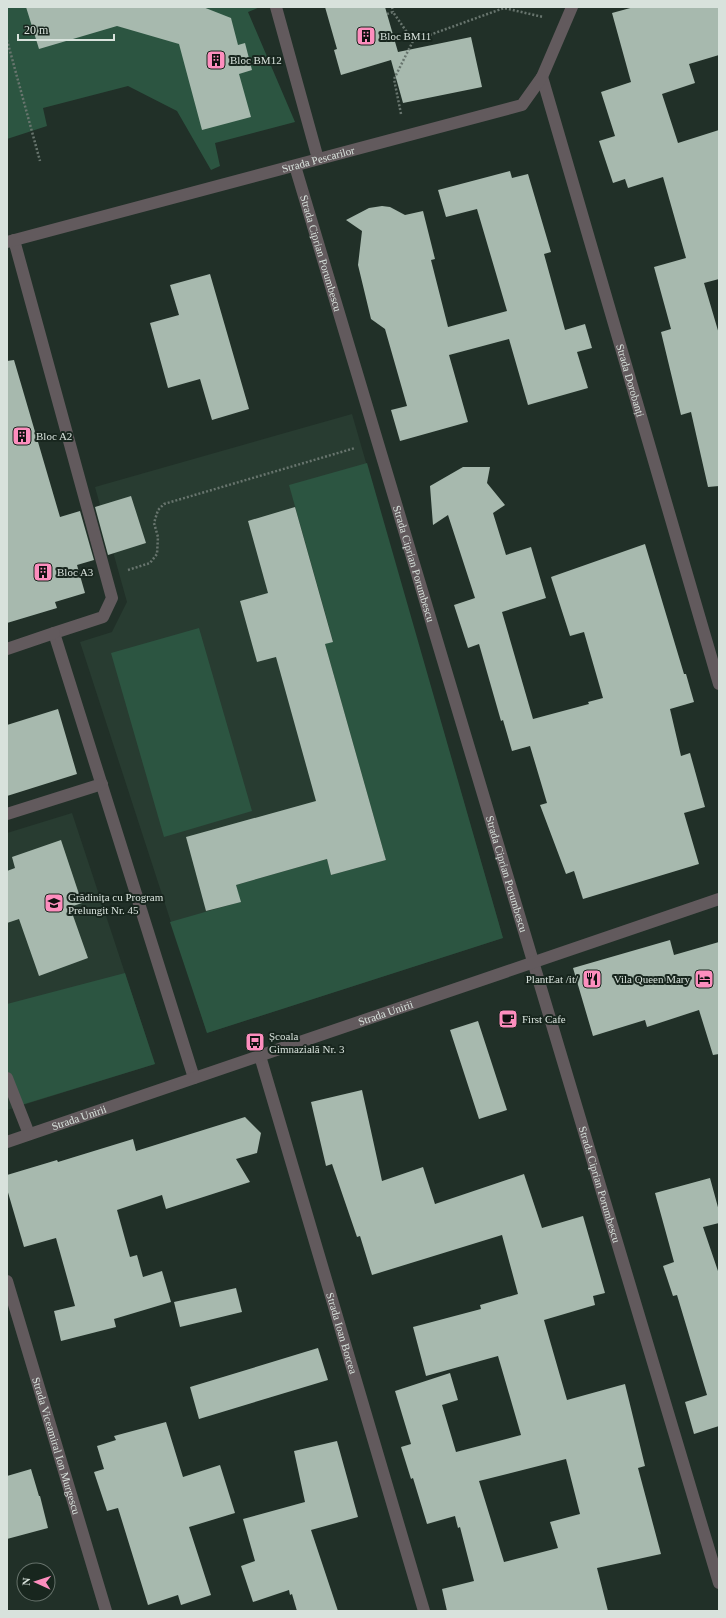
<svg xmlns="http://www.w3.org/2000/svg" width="726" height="1618" viewBox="0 0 726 1618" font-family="'Times New Roman',serif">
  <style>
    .built { fill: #283c31 }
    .green { fill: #2c5541 }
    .building { fill: #a7b9ae; fill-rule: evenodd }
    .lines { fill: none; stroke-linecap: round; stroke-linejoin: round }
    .path { stroke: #68756e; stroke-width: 2.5; stroke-dasharray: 2 2; stroke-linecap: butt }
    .minor { stroke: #625a5d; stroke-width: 12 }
    .labels { text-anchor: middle; stroke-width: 4; stroke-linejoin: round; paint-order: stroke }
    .poi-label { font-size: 11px; fill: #d8e2dc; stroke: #18261e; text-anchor: start }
    .street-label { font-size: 11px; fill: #d8e2dc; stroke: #18261e }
  </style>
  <rect width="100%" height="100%" fill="#213028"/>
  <!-- built -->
  <path class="built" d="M352,414l151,524 -296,95 -127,-391 32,-10 15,-30 -32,-115z
    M72,813l83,251 -148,46v-277z"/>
  <!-- green -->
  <path class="green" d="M7,7h253l-12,5 47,110 -80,21 5,23 -9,4 -34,-59 -49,-25 -85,22 4,18 -40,13z
    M367,463l136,475 -296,95 -37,-111 70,-20 -4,-17 91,-26 4,16 55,-15 -61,-216 8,-3 -44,-156z
    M199,628l53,183 -88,26 -53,-184z
    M125,973l30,91 -137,42 -11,-28v-74z"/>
  <!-- building -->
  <path class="building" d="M26,7h177l28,11 7,27 7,-2 7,27 -13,4 12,43 -49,13 -23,-86 -62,-18 -78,23z
    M325,7h60l13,45 73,-15 11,50 -79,16 -12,-43 -50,15 -7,-25 3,-1z
    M634,7h85v48l-30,9 6,19 -33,11 16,49 41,-13v149l-15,4 15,51v152l-11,1 -17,-75 -10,3 -20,-83 10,-3 -17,-62 32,-9 -23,-81 -35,11 -3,-9 -12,4 -14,-42 16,-5 -14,-44 30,-10 -19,-69z
    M510,171l2,7 16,-4 23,78 -7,2 21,76 20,-6 7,24 -15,4 11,36 -60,17 -19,-66 -60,16 19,67 -68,19 -9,-31 16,-4 -22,-77 -14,-10 -13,-54 4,-34 -16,-11 23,-12 13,-2 8,1 15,8 18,-4 12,48 -4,1 17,67 59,-16 -30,-102 -31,8 -8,-27z
    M210,274l39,135 -37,11 -12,-41 -32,9 -18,-65 29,-8 -9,-30z
    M14,360l46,157 20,-6 14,49 -17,5 8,28 -30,9 2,6 -50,15v-262z
    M463,467h27l-3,16 18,22 -12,8 13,42 25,-8 15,51 -44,14 31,107 56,-15 -1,-2 15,-4 -19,-66 -14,4 -19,-59 94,-33 39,130h2l8,28 -24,7 11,47 9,-3 15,54 -21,6 15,51 -116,35 -9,-28 -8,3 -26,-69 7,-2 -17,-57 -18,5 -9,-31 -2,1 -22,-77 -11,4 -14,-43 21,-7 -27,-83 -15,10 -3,-39z
    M131,496l15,47 -38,12 -13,-48z
    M295,507l38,135 -8,2 61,216 -55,15 -4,-16 -91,26 5,17 -35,9 -20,-74 130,-36 -40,-144 -19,5 -17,-61 28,-8 -20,-72z
    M58,709l19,65 -70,22v-71z
    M61,840l21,63 -12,4 18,51 -49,18 -20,-57 -12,4v-52l8,-3 -3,-11z
    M670,940l4,15 45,-13v112l-6,1 -14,-45 -52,17 -2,-7 -52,16 -20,-68z
    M478,1021l29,89 -28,9 -29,-89z
    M362,1090l20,91 41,-14 12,37 89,-30 18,54 41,-12 22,77 -12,3 2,9 -51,15 23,80 58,-16 20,82 -7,2 23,86 -64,14 11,43h-161l-5,-22 32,-8 -14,-54 -2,1 -3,-12 -28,8 -14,-46 -2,1 -10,-32 10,-3 -16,-53 55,-18 8,27 -16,5 14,47 65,-17 -23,-79 -72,20 -13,-49 68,-18 -1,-4 38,-11 -16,-59 -130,40 -12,-39 -3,1 -25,-73 -6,2 -15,-64zM566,1459l14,55 -30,8 8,26 -54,14 -25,-81z
    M245,1117l16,16 -4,20 -21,6 14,23 -84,27 -4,-14 -45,15 13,47 7,-2 6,22 19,-6 9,31 -57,17 2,8 -55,14 -7,-30 21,-5 -19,-68 -32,9 -17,-58v-14l50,-15 1,2 75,-23 3,12z
    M710,1178l9,33v12l-16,4 16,47v152l-25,8 -9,-32 22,-7 -30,-100 -4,1 -10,-30 11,-4 -19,-69z
    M236,1288l6,24 -62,15 -6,-25z
    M318,1348l10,32 -129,39 -9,-32z
    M166,1422l17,55 37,-12 15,48 -46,14 22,68 -30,10 -3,-10 -30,10 -30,-97 -11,3 -13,-39 10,-3 -7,-23 19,-6 -2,-4z
    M337,1441l21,76 -47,13 27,81h-41l-5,-17 -2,1 -1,-5 -36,12 -12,-36 14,-5 -12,-42 62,-17 -11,-51z
    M31,1469l8,27h1l8,32 -41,11v-63z"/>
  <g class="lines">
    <!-- path -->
    <path class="path" d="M392,7l1,5
      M387,14l6,-2 20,29
      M7,40l33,121
      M401,114l-7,-35 19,-38 91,-33 39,9
      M128,570l22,-7 7,-9 1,-17 -4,-14 4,-13 6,-6 191,-56"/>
    <!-- minor -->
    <g class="minor">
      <path d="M276,7l42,152"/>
      <path id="s1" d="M542,77l177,607"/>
      <path id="s2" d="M295,166l424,1417"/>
      <path d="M14,240l98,358 -9,19 -49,16 140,445"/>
      <path id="s3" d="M7,242l515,-137 20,-28 30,-70"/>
      <path d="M7,649l47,-16"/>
      <path d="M7,814l95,-30"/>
      <path id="s4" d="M260,1056l164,555"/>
      <path d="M7,1078l22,56"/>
      <path id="s5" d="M7,1142l712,-243"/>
      <path id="s6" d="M7,1281l99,330"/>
    </g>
  </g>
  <!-- icons -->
  <defs>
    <g id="building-square" transform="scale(1)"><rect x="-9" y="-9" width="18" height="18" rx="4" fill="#fd8ebe" stroke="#18261e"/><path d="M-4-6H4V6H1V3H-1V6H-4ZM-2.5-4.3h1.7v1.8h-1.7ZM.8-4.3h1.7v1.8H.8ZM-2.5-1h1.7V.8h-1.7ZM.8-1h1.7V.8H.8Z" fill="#111"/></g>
    <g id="school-square" transform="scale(1)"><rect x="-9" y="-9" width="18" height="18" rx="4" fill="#fd8ebe" stroke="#18261e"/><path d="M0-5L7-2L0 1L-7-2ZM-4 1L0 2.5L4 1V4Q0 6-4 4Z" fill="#111"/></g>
    <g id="restaurant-square" transform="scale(1)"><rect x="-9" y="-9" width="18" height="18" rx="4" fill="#fd8ebe" stroke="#18261e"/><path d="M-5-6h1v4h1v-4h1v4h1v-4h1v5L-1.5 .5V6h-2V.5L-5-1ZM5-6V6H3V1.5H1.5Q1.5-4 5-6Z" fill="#111"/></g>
    <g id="hotel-square" transform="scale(1)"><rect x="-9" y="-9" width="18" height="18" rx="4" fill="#fd8ebe" stroke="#18261e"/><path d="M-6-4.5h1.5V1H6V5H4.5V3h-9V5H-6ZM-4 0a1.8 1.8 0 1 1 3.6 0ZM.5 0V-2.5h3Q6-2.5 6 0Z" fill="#111"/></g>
    <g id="cafe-square" transform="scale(1)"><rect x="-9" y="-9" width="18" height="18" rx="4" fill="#fd8ebe" stroke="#18261e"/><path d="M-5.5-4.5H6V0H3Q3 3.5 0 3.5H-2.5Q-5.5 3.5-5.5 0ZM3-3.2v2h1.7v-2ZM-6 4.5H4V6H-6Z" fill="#111"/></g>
    <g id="bus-square" transform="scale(1)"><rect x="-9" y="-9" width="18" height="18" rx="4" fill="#fd8ebe" stroke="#18261e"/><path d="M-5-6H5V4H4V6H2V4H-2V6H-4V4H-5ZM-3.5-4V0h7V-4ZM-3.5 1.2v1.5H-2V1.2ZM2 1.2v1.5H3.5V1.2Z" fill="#111"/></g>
  </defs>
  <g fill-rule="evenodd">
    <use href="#building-square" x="366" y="36"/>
    <use href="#building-square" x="216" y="60"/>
    <use href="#building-square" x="22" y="436"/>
    <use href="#building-square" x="43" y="572"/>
    <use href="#school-square" x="54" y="903"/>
    <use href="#restaurant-square" x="592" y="979"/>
    <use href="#hotel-square" x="704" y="979"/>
    <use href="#cafe-square" x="508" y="1019"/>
    <use href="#bus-square" x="255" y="1042"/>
  </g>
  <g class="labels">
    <!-- poi labels -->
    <g class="poi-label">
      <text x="380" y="40">Bloc BM11</text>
      <text x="230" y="64">Bloc BM12</text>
      <text x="36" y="440">Bloc A2</text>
      <text x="57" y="576">Bloc A3</text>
      <text x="68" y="901">Grădinița cu Program<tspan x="68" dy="13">Prelungit Nr. 45</tspan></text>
      <text x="578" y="983" text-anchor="end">PlantEat /it/</text>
      <text x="690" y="983" text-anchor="end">Vila Queen Mary</text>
      <text x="522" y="1023">First Cafe</text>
      <text x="269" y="1040">Școala<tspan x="269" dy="13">Gimnazială Nr. 3</tspan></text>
    </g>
    <!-- street labels -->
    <g class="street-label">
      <text dy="4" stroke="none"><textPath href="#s3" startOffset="322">Strada Pescarilor</textPath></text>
      <text dy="4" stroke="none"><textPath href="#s2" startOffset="91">Strada Ciprian Porumbescu</textPath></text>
      <text dy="4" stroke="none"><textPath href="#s1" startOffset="316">Strada Dorobanți</textPath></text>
      <text dy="4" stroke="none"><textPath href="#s2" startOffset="415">Strada Ciprian Porumbescu</textPath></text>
      <text dy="4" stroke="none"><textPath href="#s2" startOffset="739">Strada Ciprian Porumbescu</textPath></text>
      <text dy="4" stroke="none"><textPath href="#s5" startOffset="400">Strada Unirii</textPath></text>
      <text dy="4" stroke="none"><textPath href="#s5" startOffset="76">Strada Unirii</textPath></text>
      <text dy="4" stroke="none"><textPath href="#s2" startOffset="1063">Strada Ciprian Porumbescu</textPath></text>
      <text dy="4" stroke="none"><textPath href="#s4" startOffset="289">Strada Ioan Borcea</textPath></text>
      <text dy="4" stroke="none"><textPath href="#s6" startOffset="172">Strada Viceamiral Ion Murgescu</textPath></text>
    </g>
  </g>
  <!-- border -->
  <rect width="726" height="1618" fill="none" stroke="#d8e2dc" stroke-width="16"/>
  <!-- north arrow -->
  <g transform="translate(36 1582) rotate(273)"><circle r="19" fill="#18261e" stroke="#65716a"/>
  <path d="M0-3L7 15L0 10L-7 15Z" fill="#fd8ebe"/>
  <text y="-6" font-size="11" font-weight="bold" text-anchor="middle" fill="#d8e2dc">N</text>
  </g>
  <!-- scale -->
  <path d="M18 34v6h96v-6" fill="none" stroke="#d8e2dc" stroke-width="2"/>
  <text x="24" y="34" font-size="12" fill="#d8e2dc" stroke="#18261e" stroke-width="3" paint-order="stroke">20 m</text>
</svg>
